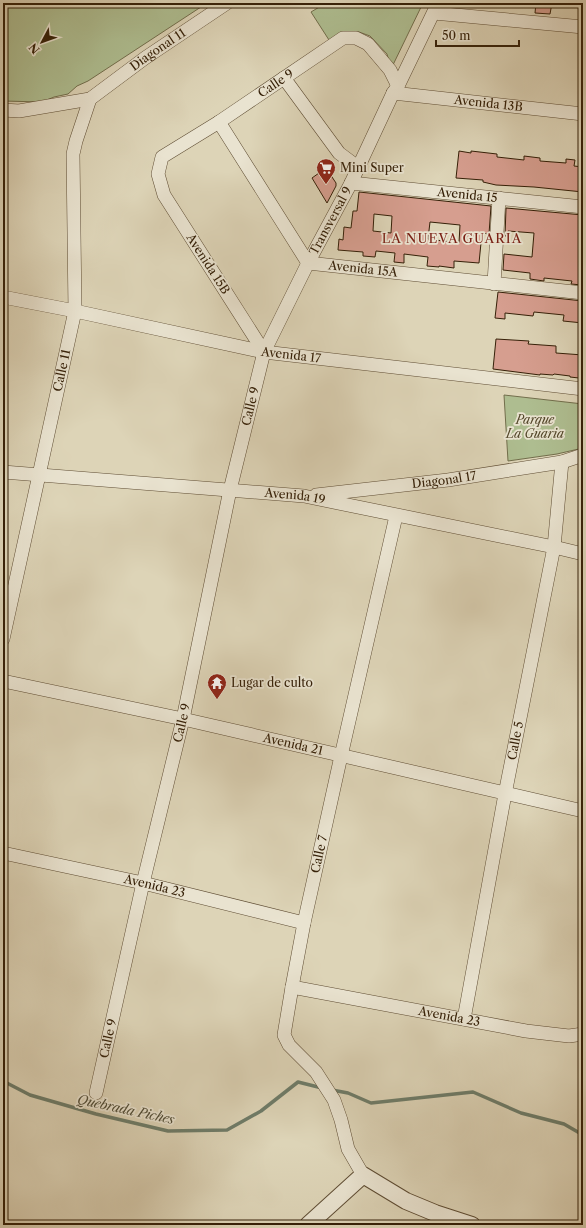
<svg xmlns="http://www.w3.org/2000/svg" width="586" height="1228" viewBox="0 0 586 1228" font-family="'Libre Caslon Text',serif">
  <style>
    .green { fill: #aebd90; stroke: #726e4c }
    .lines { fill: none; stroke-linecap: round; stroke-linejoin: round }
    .stream { stroke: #6e7c69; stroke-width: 3.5 }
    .building { fill: #d69e8f; stroke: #352008; fill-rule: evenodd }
    .minor-casing { stroke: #5f4d34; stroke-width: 14 }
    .tertiary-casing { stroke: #5f4d34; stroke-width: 18 }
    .minor { stroke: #e9e3d0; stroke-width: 13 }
    .tertiary { stroke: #e9e3d0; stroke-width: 16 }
    .labels { text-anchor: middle; stroke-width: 3.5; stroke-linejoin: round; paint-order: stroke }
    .street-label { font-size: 12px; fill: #352008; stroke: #e9e3d0 }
    .poi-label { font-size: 12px; fill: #352008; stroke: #e9e3d0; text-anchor: start }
    .park-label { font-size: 12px; font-style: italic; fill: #53472a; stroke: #e9e3d0 }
    .neighbourhood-label { font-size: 13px; letter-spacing: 1px; fill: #7a1f14; stroke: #e9e3d0 }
    .water-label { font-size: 13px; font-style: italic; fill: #524e38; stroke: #e9e3d0 }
  </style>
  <rect width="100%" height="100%" fill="#ddd4b7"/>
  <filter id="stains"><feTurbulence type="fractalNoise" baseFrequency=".005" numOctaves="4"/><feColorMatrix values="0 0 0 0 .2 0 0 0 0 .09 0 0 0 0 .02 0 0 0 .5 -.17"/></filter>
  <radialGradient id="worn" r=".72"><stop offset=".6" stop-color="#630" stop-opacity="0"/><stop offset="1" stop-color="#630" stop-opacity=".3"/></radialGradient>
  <!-- green -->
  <path class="green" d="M3,3h204l-119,78 -11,5 -9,8 -14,3 -12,5 -39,-1z
    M326,3h97l-32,66 -4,-15 -17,-18 -11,-4 -16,2 -14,6 -18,-28z
    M504,395l79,9v44l-26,6 -49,7z"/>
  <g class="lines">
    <!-- stream -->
    <path class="stream" d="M3,1081l27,14 66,19 72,17 59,-1 34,-19 37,-29 24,6
      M332,1090l16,3 23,10 102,-11 48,21 43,11 19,11"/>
  </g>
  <!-- building -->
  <path class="building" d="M536,3h16l-2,11 -15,-1z
    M459,151l12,2v-2l26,3v3l27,3v-4l16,2v3l26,2v-4l9,1 -1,6 9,1v25l-49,-5 -38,-2 -13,-3v-2l-27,-2z
    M326,168l10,15v3l-9,17 -15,-25z
    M359,192l132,14 -2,28 -7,-1 -3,30 -25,-2v7l-15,-2v1l-12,-1 1,-9 -24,-3v9l-10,-1 1,-9 -19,-2 -1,6 -12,-1v-4l-25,-2 1,-11 4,1 1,-13 7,1 2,-17h4zM374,214l18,2 -1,17 -18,-2zM430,222l30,3 -1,18 -31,-4z
    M506,208l77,7v55l-1,15 -11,-1 1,-3 -28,-3v3l-14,-2v-6l-27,-3 1,-16 28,3 2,-24 -26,-2v5h-3z
    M498,292l85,9v22l-20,-2 1,-6 -30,-3 -1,4 -28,-3v6l-10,-1z
    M496,339l33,2 -1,3 28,2v7l27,2v21h-3l-1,2 -9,-1v-1l-16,-2 -1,1 -13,-1v1l-47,-6z"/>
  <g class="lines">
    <!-- minor casing -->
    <g class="minor-casing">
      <g id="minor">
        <path d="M434,13l149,14"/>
        <path d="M284,78l55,75 20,15"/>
        <path id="s1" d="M393,93l190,21"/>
        <path id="s2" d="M3,110l16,1 71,-12 55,-41 82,-55"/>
        <path id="s3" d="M219,122l89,141 275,30"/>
        <path id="s4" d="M351,183l232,24"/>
        <path d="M494,284l5,-86"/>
        <path id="s5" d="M3,297l72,14 189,41 319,37"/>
        <path id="s6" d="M264,352l-100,-157 -6,-21 4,-17 57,-35 124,-84h13l12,6 22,26 8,16"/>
        <path id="s7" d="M3,472l301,24 250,51 29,7"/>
        <path id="s8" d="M316,495l132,-15 114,-18 21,-7"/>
        <path id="s9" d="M3,639l72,-328 -2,-157 3,-13 14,-42"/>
        <path id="s10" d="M3,681l180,38 400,92"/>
        <path id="s11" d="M3,853l140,30 161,40"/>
        <path id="s12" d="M292,987l234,44 43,5 14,-2"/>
        <path id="s13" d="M464,1019l41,-225 49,-247 8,-85"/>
        <path id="s14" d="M96,1093l47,-210 40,-164 47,-229 34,-138 44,-89 43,-80 42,-90 5,-7 40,-83"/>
        <path id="s15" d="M363,1175l-15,-26 -7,-29 -7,-20 -18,-28 -27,-27 -5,-10 8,-48 12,-64 37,-167 55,-240"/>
      </g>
    </g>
    <!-- tertiary casing -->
    <g class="tertiary-casing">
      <path id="tertiary" d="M308,1225l55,-50 43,26 29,12 37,12"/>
    </g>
    <!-- minor -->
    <use href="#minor" class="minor"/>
    <!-- tertiary -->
    <use href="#tertiary" class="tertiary"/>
  </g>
  <!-- icons -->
  <defs>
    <g id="supermarket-pin" transform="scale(1)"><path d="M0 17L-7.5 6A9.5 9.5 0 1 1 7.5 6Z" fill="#8f2418" stroke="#e9e3d0"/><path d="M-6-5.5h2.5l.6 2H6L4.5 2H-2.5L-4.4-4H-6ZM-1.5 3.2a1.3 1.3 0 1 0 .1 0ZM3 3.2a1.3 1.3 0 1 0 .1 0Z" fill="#fff"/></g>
    <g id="temple-pin" transform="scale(1)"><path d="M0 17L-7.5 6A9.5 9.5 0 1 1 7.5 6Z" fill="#8f2418" stroke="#e9e3d0"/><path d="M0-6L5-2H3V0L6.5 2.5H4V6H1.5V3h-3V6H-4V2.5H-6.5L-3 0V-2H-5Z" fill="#fff"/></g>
  </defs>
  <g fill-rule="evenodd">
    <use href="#supermarket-pin" x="326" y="168"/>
    <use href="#temple-pin" x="217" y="683"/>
  </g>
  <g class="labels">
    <!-- street labels -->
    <g class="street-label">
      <text dy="4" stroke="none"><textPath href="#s2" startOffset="172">Diagonal 11</textPath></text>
      <text dy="4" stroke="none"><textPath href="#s6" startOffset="361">Calle 9</textPath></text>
      <text dy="4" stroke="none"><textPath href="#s1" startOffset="96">Avenida 13B</textPath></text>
      <text dy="4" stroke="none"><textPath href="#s4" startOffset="117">Avenida 15</textPath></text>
      <text dy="4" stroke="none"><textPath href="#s14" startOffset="907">Transversal 9</textPath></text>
      <text transform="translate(208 264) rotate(57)" y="4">Avenida 15B</text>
      <text dy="4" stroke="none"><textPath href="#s3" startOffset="222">Avenida 15A</textPath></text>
      <text dy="4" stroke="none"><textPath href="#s5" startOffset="294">Avenida 17</textPath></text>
      <text dy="4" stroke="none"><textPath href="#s9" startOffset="275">Calle 11</textPath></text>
      <text dy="4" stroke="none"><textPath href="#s14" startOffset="704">Calle 9</textPath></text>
      <text dy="4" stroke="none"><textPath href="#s8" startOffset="129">Diagonal 17</textPath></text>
      <text dy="4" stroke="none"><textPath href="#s7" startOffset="293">Avenida 19</textPath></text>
      <text dy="4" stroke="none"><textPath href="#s14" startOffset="380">Calle 9</textPath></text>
      <text dy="4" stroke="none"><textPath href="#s13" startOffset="283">Calle 5</textPath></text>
      <text dy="4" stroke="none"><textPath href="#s10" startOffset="297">Avenida 21</textPath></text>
      <text dy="4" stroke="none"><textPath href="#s15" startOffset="348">Calle 7</textPath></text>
      <text dy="4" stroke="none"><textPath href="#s11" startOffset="155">Avenida 23</textPath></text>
      <text dy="4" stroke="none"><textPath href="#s12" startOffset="160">Avenida 23</textPath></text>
      <text dy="4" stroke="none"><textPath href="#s14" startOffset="56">Calle 9</textPath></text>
    </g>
    <!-- poi labels -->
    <g class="poi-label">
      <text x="340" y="172">Mini Super</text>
      <text x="231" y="687">Lugar de culto</text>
    </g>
    <!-- park labels -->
    <g class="park-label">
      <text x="535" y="424">Parque<tspan x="535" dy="14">La Guaria</tspan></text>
    </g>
    <!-- neighbourhood labels -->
    <g class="neighbourhood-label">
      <text x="452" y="243">LA NUEVA GUARIA</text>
    </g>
    <!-- water labels -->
    <g class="water-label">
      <text transform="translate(126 1109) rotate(12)" y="5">Quebrada Piches</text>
    </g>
  </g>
  <!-- margin -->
  <rect width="586" height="1228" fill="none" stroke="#ddd4b7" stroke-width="16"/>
  <rect x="4" y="4" width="578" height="1220" fill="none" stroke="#352008" stroke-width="2"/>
  <rect x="8" y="8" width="570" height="1212" fill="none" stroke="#352008"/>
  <!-- north arrow -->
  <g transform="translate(42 42) rotate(229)" stroke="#e9e3d0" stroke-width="3" paint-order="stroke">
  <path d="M0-3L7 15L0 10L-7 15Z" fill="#352008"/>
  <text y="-6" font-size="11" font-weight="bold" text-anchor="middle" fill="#352008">N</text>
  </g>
  <!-- scale -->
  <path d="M436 40v6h83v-6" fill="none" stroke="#352008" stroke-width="2"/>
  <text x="442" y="40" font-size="12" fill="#352008" stroke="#e9e3d0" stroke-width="3" paint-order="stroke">50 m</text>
  <rect width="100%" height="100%" filter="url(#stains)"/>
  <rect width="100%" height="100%" fill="url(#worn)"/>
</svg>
